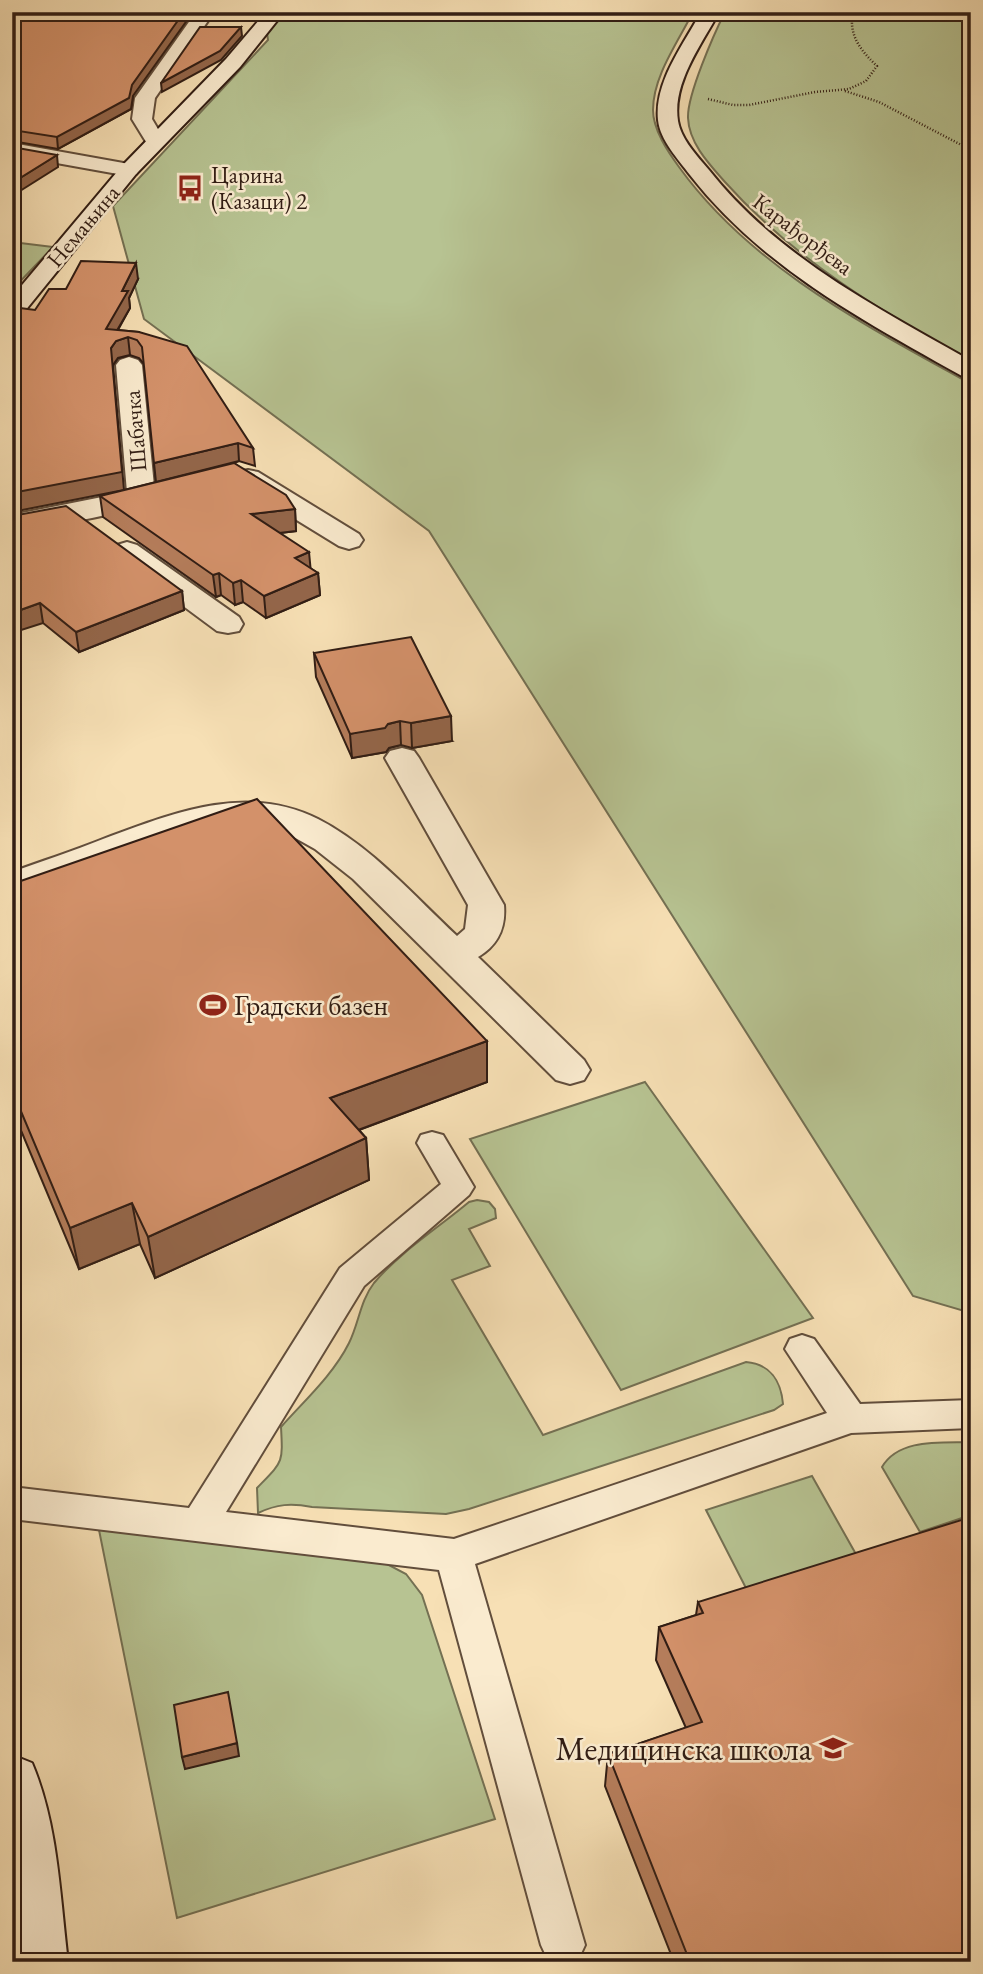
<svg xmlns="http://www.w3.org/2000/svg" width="983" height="1974" viewBox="0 0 983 1974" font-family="'EB Garamond',serif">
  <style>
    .green { fill: #b7c392; stroke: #747053; stroke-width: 2 }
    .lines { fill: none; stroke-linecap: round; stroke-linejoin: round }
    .lane-casing { stroke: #624e3c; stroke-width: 4 }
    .street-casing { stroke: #624e3c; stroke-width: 4 }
    .secondary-casing { stroke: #311d14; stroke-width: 4 }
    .path { stroke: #311d14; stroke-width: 2.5; stroke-dasharray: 1 2; stroke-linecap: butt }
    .lane { fill: #faebcf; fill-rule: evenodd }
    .street { fill: #faebcf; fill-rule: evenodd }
    .secondary { fill: #faebcf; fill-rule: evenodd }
    .wall { fill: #b57d5b; stroke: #311d14; stroke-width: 2 }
    .shaded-wall { fill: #94664a; stroke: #311d14; stroke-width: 2 }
    .building { fill: #d3916a; stroke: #311d14; stroke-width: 2 }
    .labels { text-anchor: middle; stroke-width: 5; stroke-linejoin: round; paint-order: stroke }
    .far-poi-label { font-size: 23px; fill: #311d14; stroke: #faebcf; text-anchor: start }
    .far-street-label { font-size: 23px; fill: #311d14; stroke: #faebcf }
    .poi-label { font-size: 28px; fill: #311d14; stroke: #faebcf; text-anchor: start }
    .near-poi-label { font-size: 33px; fill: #311d14; stroke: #faebcf; text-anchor: end }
  </style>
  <rect width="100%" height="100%" fill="#f7e0b5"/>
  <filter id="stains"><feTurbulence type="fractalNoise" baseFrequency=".00286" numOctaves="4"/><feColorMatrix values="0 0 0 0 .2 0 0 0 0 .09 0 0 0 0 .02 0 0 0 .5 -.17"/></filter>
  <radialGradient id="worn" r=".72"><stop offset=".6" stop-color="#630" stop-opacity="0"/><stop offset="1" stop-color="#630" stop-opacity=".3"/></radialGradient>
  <!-- green -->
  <path class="green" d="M264,12h429c-15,30 -40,64 -40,98 0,20 15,42 26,57 72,100 186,158 292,217v929l-58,-17 -484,-765 -285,-212 -31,-113 155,-166z
    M725,12h246v348c-90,-47 -178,-102 -246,-178 -16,-18 -36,-39 -37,-64 -1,-23 26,-84 37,-106z
    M12,242l41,5 -41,43z
    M645,1082l168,236 -192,72 -151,-251z
    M477,1200l12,2 6,7 1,9 -27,11 21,37 -38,14 91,155 203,-73c24,2 35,19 37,42l-9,6 -305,99 -23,5 -134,-7c-21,-4 -35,-3 -54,6l-1,-25c26,-27 26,-24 24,-61 23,-26 52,-52 68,-84 10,-20 11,-42 25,-60 26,-31 64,-55 95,-81z
    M971,1442v73l-51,17 -38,-65c17,-29 59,-24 89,-25z
    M812,1476l45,80 -109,36 -42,-82z
    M98,1525l289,39 19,10 16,21 73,224 -318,99z"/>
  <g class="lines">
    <!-- lane casing -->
    <g class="lane-casing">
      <path id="lane" d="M432,1132l11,3 31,52 -5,8 -105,91 -138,226 228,27 373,-126 -42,-64 5,-10 12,-4 12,4 46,65 111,-4v28l-120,5 -376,131 110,381 -7,15 -3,2 -27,-2 -7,-15 -102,-375 -427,-51v-32l177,21 151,-240 101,-84 -24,-41 4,-8z"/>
    </g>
    <!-- street casing -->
    <g class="street-casing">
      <path id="street" d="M196,12h18l-59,86 -3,21 13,22 -3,4h-14l-16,-26 3,-21z
        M12,143l117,21 7,2 3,4 -3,4 -7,2 -117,-21z
        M129,357l9,3 4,5 12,121 10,2 4,6c-11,15 -130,34 -156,39v-18l115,-23 -11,-127 4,-5z
        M248,470l10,2 101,62 4,6 -4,6 -10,3 -10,-3 -101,-62 -4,-6 4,-6z
        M127,542l10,3 102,72 4,7 -4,7 -11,2 -11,-2 -100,-74 -5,-6 5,-6z
        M402,748l12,3 5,7 85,147c2,23 -6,40 -26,52l106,103 6,10 -6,10 -14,4 -14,-4 -203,-201 -38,-30 -41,-23 -39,-4 -38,7 -185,67v-24c30,-11 61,-21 91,-33 70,-26 143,-56 215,-20 53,27 96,77 139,117l8,-7 3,-24 -83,-147 5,-7z"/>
    </g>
    <!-- secondary casing -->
    <g class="secondary-casing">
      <path id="secondary" d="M266,12h18l-44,55 -104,107 -116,143 -8,2v-22l110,-131 104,-107z
        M701,12h18c-17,32 -47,71 -41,109 3,18 19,35 31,49 69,87 167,137 262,191v17l-9,-2c-100,-56 -200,-109 -272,-201 -12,-16 -30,-35 -32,-55 -4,-38 26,-76 43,-108z
        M12,1755l20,8c26,61 28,133 36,199h-56z"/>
    </g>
    <!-- path -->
    <path class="path" d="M845,91l34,11 92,48
      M708,99l25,6h16l66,-13 34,-3 17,-8 11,-15c-16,-15 -29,-31 -24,-54"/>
    <!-- lane -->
    <use href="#lane" class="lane"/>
    <!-- street -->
    <use href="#street" class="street"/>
    <!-- secondary -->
    <use href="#secondary" class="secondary"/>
  </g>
  <!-- wall -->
  <path class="wall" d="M12,12l121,84 -2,13 -73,40 -46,-8z
    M138,279l-9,19 1,10 -12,22 21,2 114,116 2,18 -16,-5 -5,2 61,46 1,22 -16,2 30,35 8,5 2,22 -54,23 -23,-16 -8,3 -14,-10 -5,2 -113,-80 -3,-21 56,-14 -12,-118 -5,-6 -9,-3 -12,3 -5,7 -78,-55 31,-21z
    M12,516l170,75 2,19 -105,42 -36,-29z
    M314,653l138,88 -40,7 -11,-3 -12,3 -3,4 -34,6 -36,-81z
    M12,884l475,157v41l-128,48 7,8 3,42 -214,98 -15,-34 -61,25 -67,-160z
    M698,1602l273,360h-297l-69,-176 3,-32 78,-26 -30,-68 3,-33 37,-12z"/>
  <!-- shaded-wall -->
  <path class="shaded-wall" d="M184,12h9l-60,84 -2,13 -73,40 -1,-12z
    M241,27l1,9 -21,24 -59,32 -1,-9z
    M57,155l1,12 -46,29v-13z
    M136,263l2,16 -9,19 1,10 -22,38 -2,-17 16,-38z
    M128,337l2,18 -12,3 -5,7 11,125 -112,22v-19l104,-152z
    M238,443l1,18 -83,21 -2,-19z
    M295,509l1,22 -43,5 -2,-22z
    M309,552l2,21 -16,-15z
    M219,573l2,22 -5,2 -3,-22z
    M318,573l2,22 -54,23 -2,-22z
    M241,580l2,22 -8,3 -2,-22z
    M182,591l2,19 -105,42 -3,-20z
    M40,603l3,20 -31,10v-20z
    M451,716l1,25 -40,7 -1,-25z
    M400,721l1,24 -12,3 -3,4 -34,6 -2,-24z
    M487,1041v41l-153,57 -4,-41z
    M366,1138l3,42 -214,98 -7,-41z
    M132,1203l8,41 -61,25 -9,-41z
    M237,1743l2,13 -54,13 -3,-12z"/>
  <!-- building -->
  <path class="building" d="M12,12h172l-52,73 -3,13 -72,39 -45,-7z
    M200,27h41l-21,24 -59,32z
    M12,147l45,8 -45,28z
    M81,261l55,2 -14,28h6l-22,38 33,3 48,14 66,102 -15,-5 -84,20 -12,-116 -5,-7 -9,-3 -12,4 -5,7 11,124 -110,21v-186l23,3 14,-21h17z
    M234,463l52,32 9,14 -44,5 58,38 -14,6 23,15 -54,23 -23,-16 -8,3 -14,-10 -6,2 -113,-79z
    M66,506l116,85 -106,41 -36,-29 -28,10v-97z
    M411,637l40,79 -40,7 -11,-2 -12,3 -3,4 -35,6 -36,-81z
    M257,799l230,242 -157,57 36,40 -218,99 -16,-34 -62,25 -58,-138v-206z
    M971,1517v445h-233l-1,-1 -3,1h-44l-82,-208 94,-32 -43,-95 44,-14 -5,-11z
    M228,1692l9,51 -55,14 -8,-52z"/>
  <!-- icons -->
  <defs>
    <g id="bus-bare" transform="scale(2.1)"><path d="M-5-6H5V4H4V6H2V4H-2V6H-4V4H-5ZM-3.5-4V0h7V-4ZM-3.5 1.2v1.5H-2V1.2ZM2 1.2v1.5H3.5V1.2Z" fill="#8f2418" stroke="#faebcf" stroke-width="2.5" paint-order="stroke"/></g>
    <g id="stadium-bare" transform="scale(2.1)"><path d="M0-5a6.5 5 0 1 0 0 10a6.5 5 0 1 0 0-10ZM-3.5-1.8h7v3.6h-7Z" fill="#8f2418" stroke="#faebcf" stroke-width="2.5" paint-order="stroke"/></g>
    <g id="school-bare" transform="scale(2.1)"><path d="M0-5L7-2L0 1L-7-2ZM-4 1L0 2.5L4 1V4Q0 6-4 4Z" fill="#8f2418" stroke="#faebcf" stroke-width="2.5" paint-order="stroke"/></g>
  </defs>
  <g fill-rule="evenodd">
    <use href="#bus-bare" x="190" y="188"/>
    <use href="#stadium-bare" x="213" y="1005"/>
    <use href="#school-bare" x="833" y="1748"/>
  </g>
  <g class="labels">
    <!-- far-poi labels -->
    <g class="far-poi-label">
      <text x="211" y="183">Царина<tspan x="211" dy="26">(Казаци) 2</tspan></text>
    </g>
    <!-- far-street labels -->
    <g class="far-street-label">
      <text transform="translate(83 226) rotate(-50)" y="8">Немањина</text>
      <text transform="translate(803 234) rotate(37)" y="8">Карађорђева</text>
      <text transform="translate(135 431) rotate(-95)" y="8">Шабачка</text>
    </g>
    <!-- poi labels -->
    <g class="poi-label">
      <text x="234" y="1015">Градски базен</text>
    </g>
    <!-- near-poi labels -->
    <g class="near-poi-label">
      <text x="812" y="1760">Медицинска школа</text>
    </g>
  </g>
  <!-- margin -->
  <rect width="983" height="1974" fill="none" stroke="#f7e0b5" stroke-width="42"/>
  <rect x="14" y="14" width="955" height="1946" fill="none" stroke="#311d14" stroke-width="3.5"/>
  <rect x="21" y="21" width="941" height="1932" fill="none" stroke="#311d14" stroke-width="2"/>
  <rect width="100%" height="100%" filter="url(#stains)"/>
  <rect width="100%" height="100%" fill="url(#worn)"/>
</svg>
